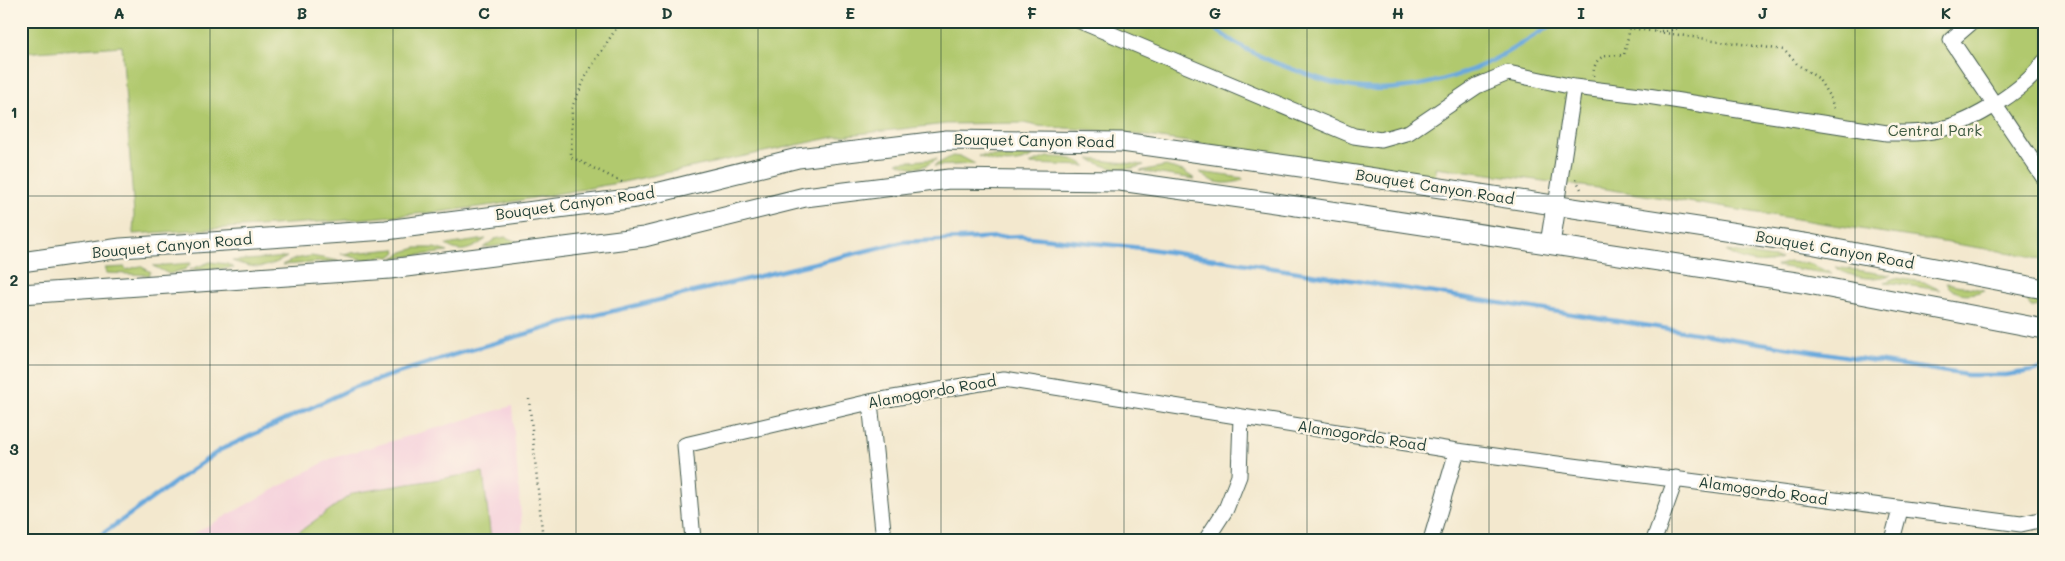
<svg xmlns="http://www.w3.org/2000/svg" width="2065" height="561" viewBox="0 0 2065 561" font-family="Mali,sans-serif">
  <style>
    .built { fill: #f5cfdc }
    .green { fill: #b1c96e; stroke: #688351 }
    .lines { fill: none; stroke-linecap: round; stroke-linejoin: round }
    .stream { stroke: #69a9dc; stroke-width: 4.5 }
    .minor-casing { stroke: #3f574b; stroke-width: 17 }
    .major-casing { stroke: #3f574b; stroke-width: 21 }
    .path { stroke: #3f574b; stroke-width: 2.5; stroke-dasharray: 1 4; stroke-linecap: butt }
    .minor { stroke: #fff; stroke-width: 15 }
    .major { stroke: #fff; stroke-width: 19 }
    .grid { fill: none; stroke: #1f3d34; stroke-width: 1; stroke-opacity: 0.55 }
    .labels { text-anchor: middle; stroke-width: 5; stroke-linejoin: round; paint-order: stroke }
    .park-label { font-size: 15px; fill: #3c5940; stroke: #fcf5e5 }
    .street-label { font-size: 15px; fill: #1f3d34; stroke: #fcf5e5 }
    .neatline { fill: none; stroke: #1f3d34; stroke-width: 2 }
    .grid-label { font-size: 16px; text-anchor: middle; font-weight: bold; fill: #1f3d34 }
  </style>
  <rect width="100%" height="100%" fill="#fcf5e5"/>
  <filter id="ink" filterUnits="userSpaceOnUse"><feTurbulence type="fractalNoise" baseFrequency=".02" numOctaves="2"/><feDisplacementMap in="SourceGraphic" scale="10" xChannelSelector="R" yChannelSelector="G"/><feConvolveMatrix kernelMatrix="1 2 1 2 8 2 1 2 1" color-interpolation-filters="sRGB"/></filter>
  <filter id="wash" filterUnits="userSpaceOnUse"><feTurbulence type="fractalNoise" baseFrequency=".0096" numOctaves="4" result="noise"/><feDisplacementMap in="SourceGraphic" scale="20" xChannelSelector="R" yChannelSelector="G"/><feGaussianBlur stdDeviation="1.12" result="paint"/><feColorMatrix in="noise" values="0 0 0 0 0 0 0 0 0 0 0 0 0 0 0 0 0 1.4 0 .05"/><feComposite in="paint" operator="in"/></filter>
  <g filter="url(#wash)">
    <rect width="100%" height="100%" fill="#f3e8ce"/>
    <!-- built -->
    <path class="built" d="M512,406l11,134h-341l148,-81z"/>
    <!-- green -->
    <path class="green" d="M21,21h2023v240l-19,-6 -419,-66 -171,-22 1,10 -318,-45 -80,-6 -15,-3 -77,1 -107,12 -216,46 -129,23 -55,7 -104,9 -202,13 1,-19 -12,-169 -101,7z
      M952,156l10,1 13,7 -41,2z
      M978,156h56c-19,10 -37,8 -56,0z
      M1047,157c14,0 27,0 39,9l-57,-2z
      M937,159c-15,10 -23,11 -40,3z
      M1089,159l55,6c-20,7 -36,4 -55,-6z
      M1166,166l17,5 12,8 -55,-8z
      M1200,172l42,6 1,2c-16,5 -31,5 -43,-8z
      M505,237l15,6 -37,5 12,-9z
      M486,239c-14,10 -25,16 -40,6z
      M416,248h18l14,4 -55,6 10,-6z
      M395,249l1,3 -6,5 -6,-1 -20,4 -23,-6z
      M1726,251l55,8c-20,7 -37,3 -55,-8z
      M311,256l28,5 -57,4 13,-6z
      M287,257c-24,13 -30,12 -55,4z
      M210,262l17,2 7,4 -45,2z
      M1789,262l22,2 21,10 -56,-8z
      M191,263l-5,6 -17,5 -16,-8z
      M140,266l11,6 -2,3 -42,-2 -2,-5 20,-1 1,3z
      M1835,267l56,8c-20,6 -39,3 -56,-8z
      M1895,278l29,4 16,8 -55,-8z
      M1946,283l38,7c-12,6 -31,6 -38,-7z
      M2025,298l19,4v4l-13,1z
      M483,472l8,68h-203l65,-47z"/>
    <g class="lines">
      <!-- stream -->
      <path class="stream" d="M1207,21c20,21 58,39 85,48 22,8 46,17 70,19 41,4 88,-7 125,-25 25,-12 48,-29 72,-42
        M94,540l126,-90 135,-63 98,-32 118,-34 332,-79 117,-6 123,12 824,127h38l39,-6"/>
    </g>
  </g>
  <g filter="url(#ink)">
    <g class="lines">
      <!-- minor casing -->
      <g class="minor-casing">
        <path id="minor" d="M1080,21l274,115 27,4 28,-8 68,-46 31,-13 66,14
          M1973,21l-22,19 93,138
          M1556,206l18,-119 67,8 246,38c18,0 37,1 54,-4 32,-7 85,-40 103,-67
          M870,402l14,138
          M693,540l-8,-95 185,-43 134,-23 453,72 564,73 23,-5
          M1206,540l20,-31 13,-33 2,-59
          M1431,540l26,-89
          M1654,540l22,-62
          M1892,540l8,-30"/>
      </g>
      <!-- major casing -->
      <g class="major-casing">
        <path id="major" d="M1550,244l6,-38
          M21,262l100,-14 265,-18 250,-32 162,-40 149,-18 175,2 200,28 488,74 234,45
          M21,294l369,-25 254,-32 161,-40 144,-18 171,2 197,28 486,74 241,46"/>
      </g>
      <!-- path -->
      <path class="path" d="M621,21l-33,51 -16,35 -1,50 53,26
        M1644,21l12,10
        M1661,31c9,0 20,-2 25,-10
        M1593,76c2,-23 12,-20 31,-21l6,-27 154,22 14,15 20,13 13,21 3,10
        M1576,179l6,12
        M529,399l14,141"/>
      <!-- minor -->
      <use href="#minor" class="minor"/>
      <!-- major -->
      <use href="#major" class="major"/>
    </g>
  </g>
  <!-- grid -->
  <path class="grid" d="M210,21v519M393,21v519M576,21v519M758,21v519M941,21v519M1124,21v519M1307,21v519M1489,21v519M1672,21v519M1855,21v519M21,196h2023M21,365h2023"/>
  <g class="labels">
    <!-- park labels -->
    <g class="park-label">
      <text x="1935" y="136">Central Park</text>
    </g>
    <!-- street labels -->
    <g class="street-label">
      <text transform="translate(1034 141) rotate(1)" y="5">Bouquet Canyon Road</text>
      <text transform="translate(1435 187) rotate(9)" y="5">Bouquet Canyon Road</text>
      <text transform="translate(575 204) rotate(-8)" y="5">Bouquet Canyon Road</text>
      <text transform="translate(172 246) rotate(-5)" y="5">Bouquet Canyon Road</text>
      <text transform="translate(1835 250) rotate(10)" y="5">Bouquet Canyon Road</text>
      <text transform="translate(932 392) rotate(-10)" y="5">Alamogordo Road</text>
      <text transform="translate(1362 436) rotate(9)" y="5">Alamogordo Road</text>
      <text transform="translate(1763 491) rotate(8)" y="5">Alamogordo Road</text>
    </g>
  </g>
  <!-- margin -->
  <rect width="2065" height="561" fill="none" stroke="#fcf5e5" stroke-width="55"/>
  <rect x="28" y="28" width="2010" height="506" class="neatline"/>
  <g class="grid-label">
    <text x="119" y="19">A</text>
    <text x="302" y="19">B</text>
    <text x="484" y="19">C</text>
    <text x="667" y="19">D</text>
    <text x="850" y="19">E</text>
    <text x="1032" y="19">F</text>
    <text x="1215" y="19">G</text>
    <text x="1398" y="19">H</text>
    <text x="1581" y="19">I</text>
    <text x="1763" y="19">J</text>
    <text x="1946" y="19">K</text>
    <text x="14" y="118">1</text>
    <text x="14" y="286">2</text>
    <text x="14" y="455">3</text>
  </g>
</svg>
